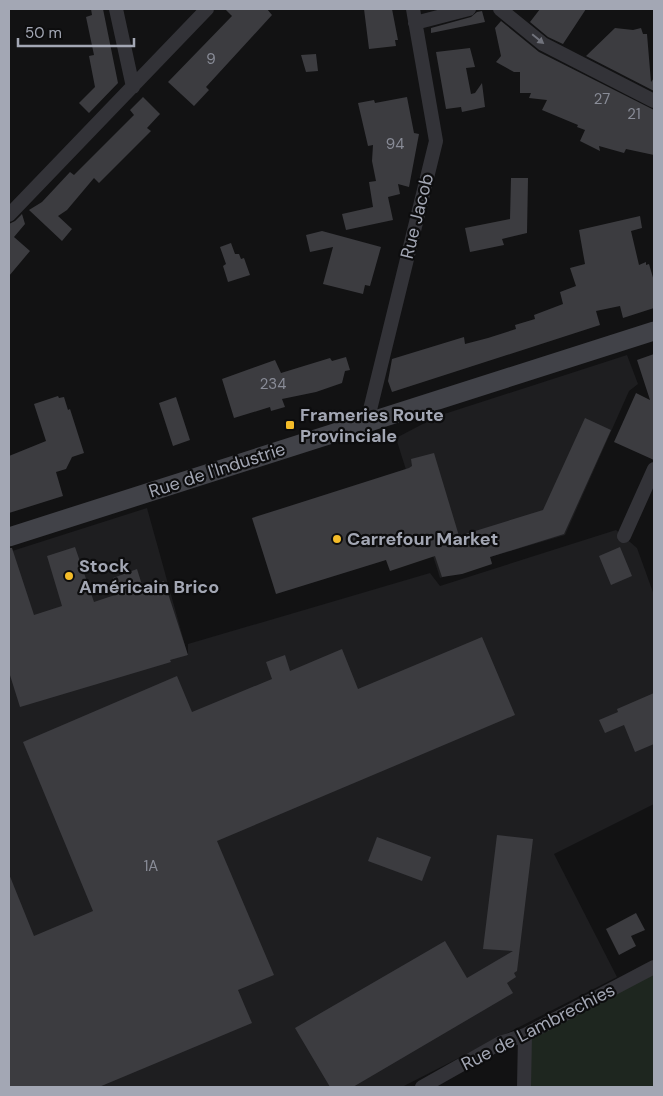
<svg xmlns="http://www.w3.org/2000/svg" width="663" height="1096" viewBox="0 0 663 1096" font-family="'DM Sans',sans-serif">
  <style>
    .built { fill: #1e1e20 }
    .green { fill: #1e261f }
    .building { fill: #3c3c40 }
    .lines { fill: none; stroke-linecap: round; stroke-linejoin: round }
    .minor { stroke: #333338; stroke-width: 14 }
    .secondary { stroke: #414248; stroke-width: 19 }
    .oneway { fill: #71737c }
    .poi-dot { fill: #f4bc29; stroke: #0d0d0e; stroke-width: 2 }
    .labels { text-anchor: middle; stroke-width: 4.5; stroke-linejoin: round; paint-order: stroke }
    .number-label { font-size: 15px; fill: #898c97 }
    .street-label { font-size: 18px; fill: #a3a7b4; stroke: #0d0d0e }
    .poi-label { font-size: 18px; font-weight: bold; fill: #a3a7b4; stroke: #0d0d0e; text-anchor: start }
  </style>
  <rect width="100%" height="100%" fill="#121213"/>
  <!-- built -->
  <path class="built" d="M627,355l11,29 -9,7 -64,144 -75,22 2,6 -52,15 -44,-140 42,-22z
    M147,508l41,148v-12l242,-71 10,13 176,-56 21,18 17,47v209l-100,50 63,123 -215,110h-393v-535z"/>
  <!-- green -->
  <path class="green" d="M654,966v121h-130l1,-52z"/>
  <!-- building -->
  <path class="building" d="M91,9h12l15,74 -29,30 -10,-10 16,-16 -6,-31 5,-1 -8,-38 6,-2z
    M225,9h42l5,6 -66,72 3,3 -15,16 -26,-24 64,-66z
    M364,9h28l6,31h-3l1,6 -27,3z
    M540,9h46l-23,35 -15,-7 -18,-15z
    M482,11l3,11 -54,11v-5l40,-11 6,-5z
    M501,21l38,31 115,58v45l-28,-6 -2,4 -25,-7 1,5 -20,-10 5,-11 -8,-3 1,-2 -36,-15 5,-10 -18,-2 2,-5h-11v-21h-6l-18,-10 5,-6 -6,-28z
    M615,28l18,2 8,-2 2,6h4l4,48 3,-4v13l-68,-35z
    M470,48l5,19 -9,1 5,26 4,-1 7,-10 3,24 -23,5 -1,-5 -15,2 -10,-57z
    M316,54l2,17 -12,1 -5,-17z
    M143,97l17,17 -13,14 4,3 -52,52 -5,-5 -27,32 -9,6 14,13 -10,12 -33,-31 13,-8 28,-30 4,3 60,-60 -4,-5z
    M407,97l7,36 5,1 -10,53 -11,-3 2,10 -12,3 5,23 -47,10 -4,-16 31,-7 -4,-25 7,-1 -4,-20 1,-16 -5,1 -10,-43 16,-3 1,3z
    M511,178h17l-1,55 -25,6 2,6 -34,7 -5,-24 45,-9z
    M22,214l3,10 -11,13 16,14 -21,25v-52l6,-3z
    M640,216l2,12 -11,3 8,34 7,-3v3l3,-1 5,17v27l-31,10 -3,-12 -24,5 4,14 -208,67 -4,-11 4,-22 72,-22 1,7 23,-6 28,-9 -1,-4 20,-6 -1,-4 29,-11 -3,-12 16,-6 -6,-18 15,-4 -6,-34z
    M322,231l59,16 -11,39 -5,-1 -2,9 -40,-10 10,-37 -23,5 -4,-17z
    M231,243l4,11h4l2,5 3,-1 6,17 -22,7 -5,-16 3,-2 -6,-17z
    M654,354v106l-40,-18 22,-49 14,7 -13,-40z
    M346,357l4,13 -5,1 -3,12 -26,9 -34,7 3,8 -14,4 -1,-4 -36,11 -12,-39 53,-19 6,13 49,-15 2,3z
    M58,396l1,2 5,-1 4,13 2,-1 14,44 -12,4 -6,12 -10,3 7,24 -54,17v-57l37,-15 -12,-37z
    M176,397l14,43 -17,6 -14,-43z
    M585,418l26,12 -47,104 -74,23 2,7 -30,10 -20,3 -7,-21 -45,15 -4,-11 -110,34 -24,-76 157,-50 3,-2 -1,-7 23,-6 25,83 84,-26z
    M75,547l19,55 24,-8 -5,-16 24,-9 6,19 21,-7 24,74 -18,5 1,2 -151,45 -11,-35v-124h3l22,67 28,-9 -15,-50z
    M620,547l12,29 -21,9 -12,-29z
    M482,637l33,78 -298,126 57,134 -36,15 14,33 -153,64h-90v-213l25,62 59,-25 -70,-169 154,-66 15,36 80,-33 -6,-17 19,-7 5,16 52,-22 16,40z
    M654,693v51l-19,8 -11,-27 -19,8 -6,-13 19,-8 -1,-3z
    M497,835l36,4 -16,132 -3,2 2,4 -9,6 6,10 -160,94h-23l-35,-59 150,-87 22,37 46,-27 -30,-2z
    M377,837l54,20 -9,24 -54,-20z
    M636,913l9,17 -14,6 5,10 -17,9 -13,-26z"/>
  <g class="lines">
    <!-- minor -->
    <path class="minor" d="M116,9l17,78
      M500,9l43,35 111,57
      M415,23l54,-14
      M9,215l198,-206
      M367,422l69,-281 -23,-132
      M624,536l30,-67
      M422,1087l78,-44 25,-8 129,-68
      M524,1087l1,-52"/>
    <!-- secondary -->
    <path class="secondary" d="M9,537l645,-206"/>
  </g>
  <!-- one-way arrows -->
  <defs><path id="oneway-solid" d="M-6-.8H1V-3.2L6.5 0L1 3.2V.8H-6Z" transform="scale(1.25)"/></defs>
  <use class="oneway" href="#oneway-solid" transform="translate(538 39) rotate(39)"/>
  <!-- markers -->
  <g class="poi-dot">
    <rect x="285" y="420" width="10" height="10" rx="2.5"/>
    <circle cx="337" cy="539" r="5"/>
    <circle cx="69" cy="576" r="5"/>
  </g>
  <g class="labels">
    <!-- number labels -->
    <g class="number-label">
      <text x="211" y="64">9</text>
      <text x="602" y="104">27</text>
      <text x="634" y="119">21</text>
      <text x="395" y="149">94</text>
      <text x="273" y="389">234</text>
      <text x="151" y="871">1A</text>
    </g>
    <!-- street labels -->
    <g class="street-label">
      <text transform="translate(417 216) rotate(-76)" y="6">Rue Jacob</text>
      <text transform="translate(217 470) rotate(-18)" y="6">Rue de l'Industrie</text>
      <text transform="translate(538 1027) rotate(-27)" y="6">Rue de Lambrechies</text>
    </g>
    <!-- poi labels -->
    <g class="poi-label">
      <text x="300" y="421">Frameries Route<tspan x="300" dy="21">Provinciale</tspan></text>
      <text x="347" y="545">Carrefour Market</text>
      <text x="79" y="572">Stock<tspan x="79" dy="21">Américain Brico</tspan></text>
    </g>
  </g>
  <!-- border -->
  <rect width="663" height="1096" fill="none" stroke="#a3a7b4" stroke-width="20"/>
  <!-- scale -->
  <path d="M18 38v8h116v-8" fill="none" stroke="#a3a7b4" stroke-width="2.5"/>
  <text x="25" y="38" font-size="15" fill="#a3a7b4" stroke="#0d0d0e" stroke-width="4" paint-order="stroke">50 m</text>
</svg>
